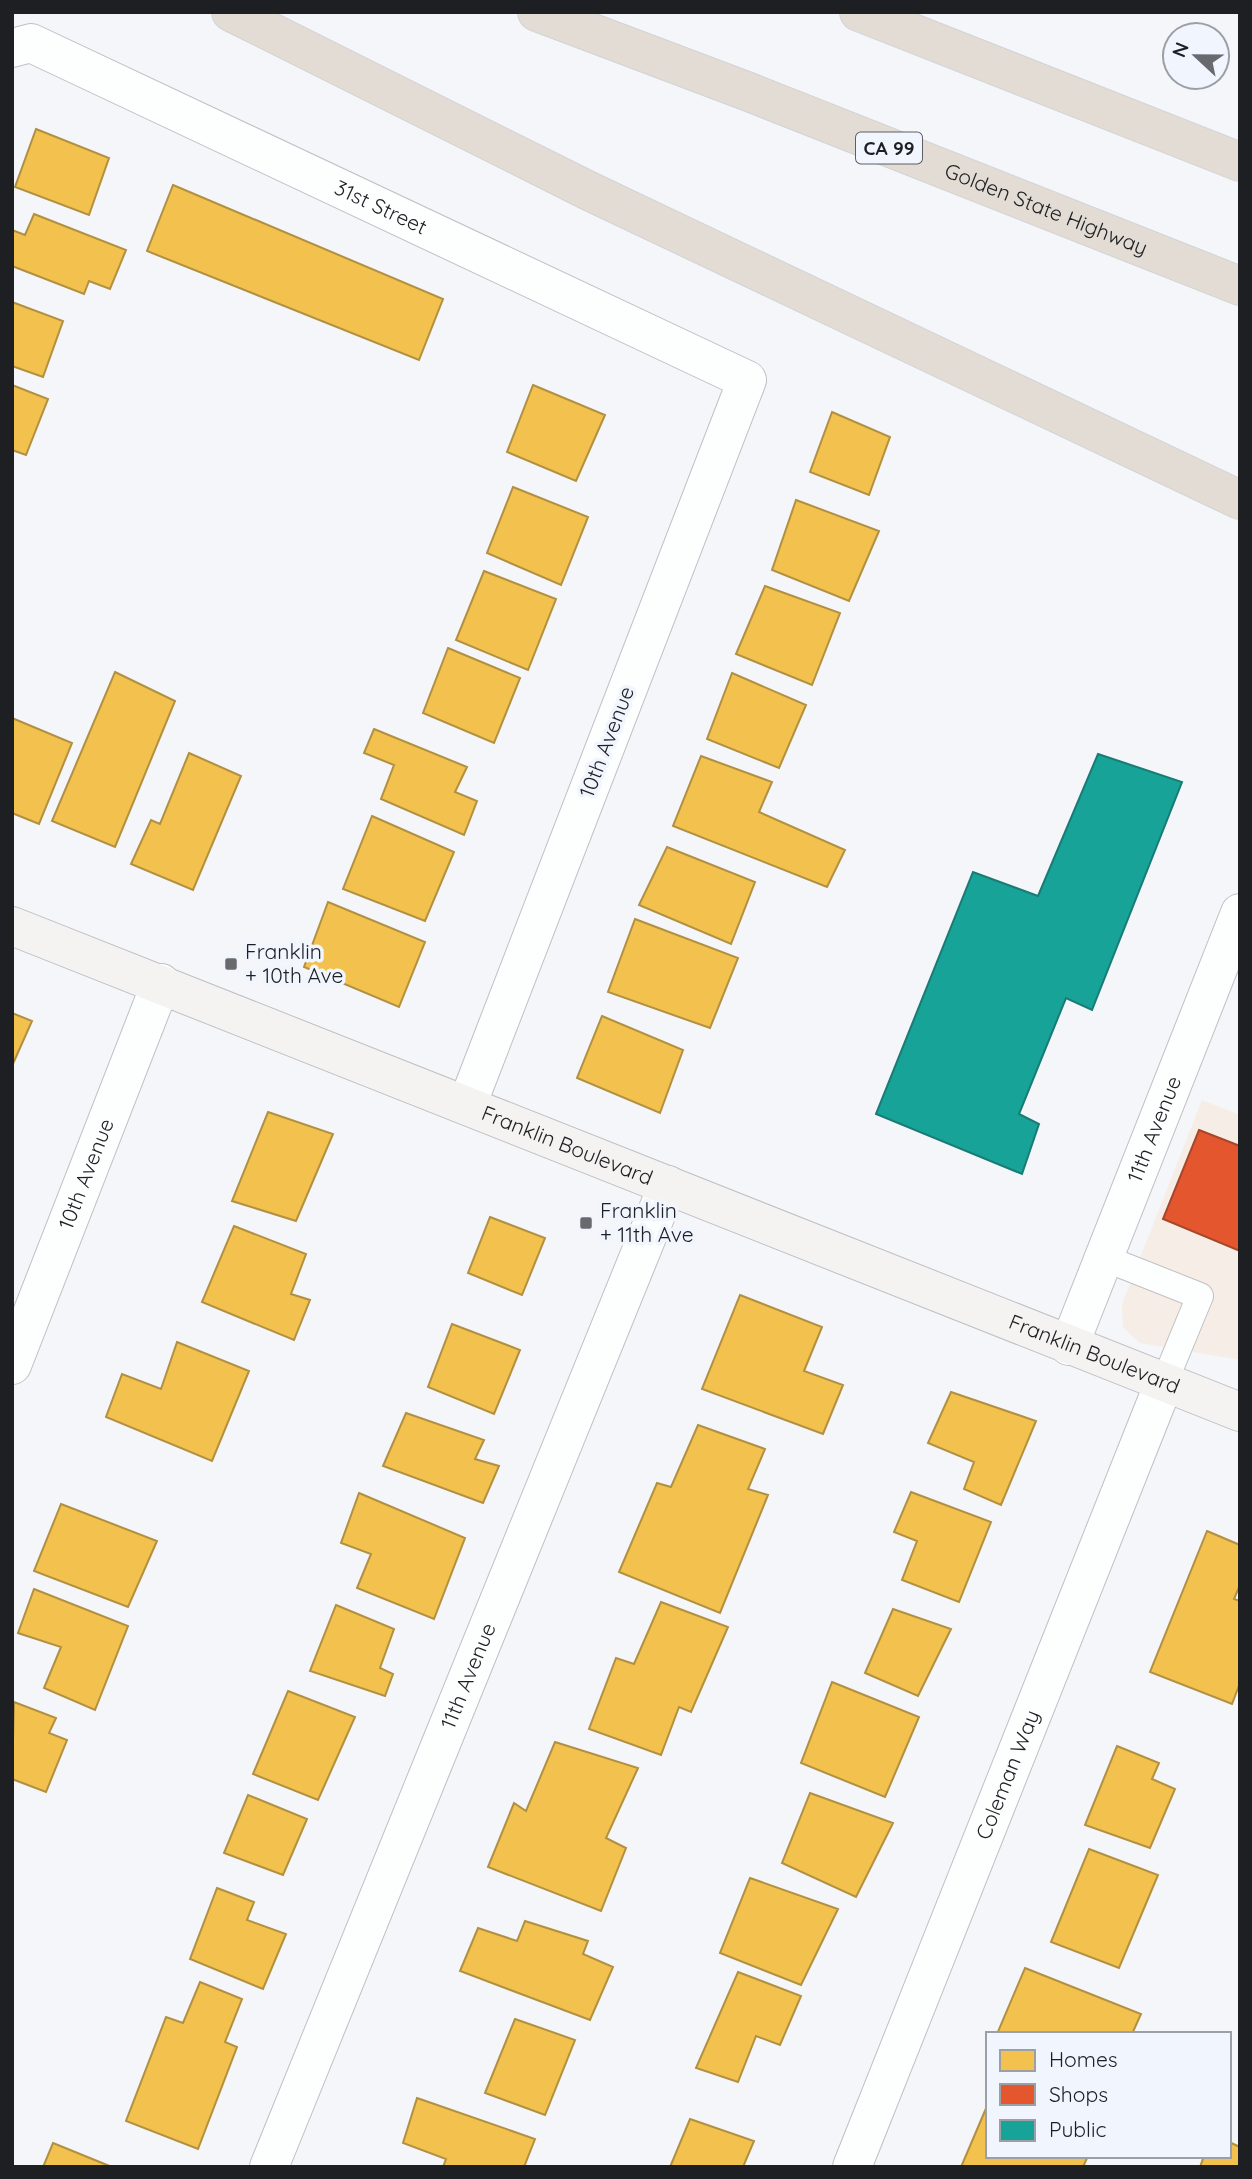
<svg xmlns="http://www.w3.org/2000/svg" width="1252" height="2179" viewBox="0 0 1252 2179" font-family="Quicksand,sans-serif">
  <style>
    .commercial { fill: #f6eee6 }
    .homes { fill: #f2c14e; stroke: #b29041; stroke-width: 2 }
    .shops { fill: #e4572e; stroke: #a8462b; stroke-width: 2 }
    .public { fill: #17a398; stroke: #197b75; stroke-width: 2 }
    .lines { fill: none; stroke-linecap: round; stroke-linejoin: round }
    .lane-casing { stroke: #bec0c4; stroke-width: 28 }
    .street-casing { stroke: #bec0c4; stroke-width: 40 }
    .secondary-casing { stroke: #bec0c4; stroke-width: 40 }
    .highway-casing { stroke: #d2d3d6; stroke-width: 40 }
    .lane { stroke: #fdfefe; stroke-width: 26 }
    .street { stroke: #fdfefe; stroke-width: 38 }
    .secondary { stroke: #f5f3f2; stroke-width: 38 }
    .highway { stroke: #e2dcd4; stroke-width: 38 }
    .poi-dot { fill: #686a6e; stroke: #f0f5fe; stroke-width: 2.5 }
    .labels { text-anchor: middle; stroke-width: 7; stroke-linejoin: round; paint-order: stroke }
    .shield { fill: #f0f5fe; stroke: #5c5f65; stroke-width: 2 }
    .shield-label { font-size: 19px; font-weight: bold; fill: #1d1f23 }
    .street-label { font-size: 21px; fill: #1d1f23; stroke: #f0f5fe }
    .poi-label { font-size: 21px; fill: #1d1f23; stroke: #f0f5fe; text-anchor: start }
  </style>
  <rect width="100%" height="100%" fill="#f4f6fa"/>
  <!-- commercial -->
  <path class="commercial" d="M1202,1100l38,15v245l-100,-17 -17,-16 -1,-23z"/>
  <!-- homes -->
  <path class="homes" d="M36,129l73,29 -20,57 -74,-28z
    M173,185l270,114 -24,61 -272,-109z
    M34,214l92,36 -16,39 -21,-8 -5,13 -72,-28v-36l13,5z
    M12,302l51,19 -20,56 -31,-11z
    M12,385l36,14 -22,56 -14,-5z
    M533,385l72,30 -29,66 -69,-29z
    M832,412l58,25 -21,58 -59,-23z
    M513,487l75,30 -27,68 -74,-32z
    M796,500l83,31 -30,70 -77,-31z
    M484,571l72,28 -28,71 -72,-30z
    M765,586l75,27 -28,72 -76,-31z
    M448,648l72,30 -26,65 -71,-30z
    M115,672l60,29 -60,146 -63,-26z
    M732,673l74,32 -27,63 -72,-29z
    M12,718l60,25 -33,81 -27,-11z
    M374,729l93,38 -12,25 22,9 -13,34 -83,-36 13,-34 -30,-12z
    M189,753l52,23 -48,114 -62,-26 20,-44 9,4z
    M701,756l71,26 -13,30 86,38 -18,37 -154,-61z
    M372,816l82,36 -29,69 -82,-32z
    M667,847l88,35 -24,62 -92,-39z
    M328,902l97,40 -26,65 -95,-40z
    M635,919l103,39 -28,70 -102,-36z
    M12,1013l20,8 -20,45z
    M602,1016l81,34 -23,63 -83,-35z
    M268,1112l65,22 -37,87 -64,-20z
    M490,1217l55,21 -23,57 -54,-22z
    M234,1226l72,28 -15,40 19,6 -16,40 -92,-38z
    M740,1295l82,32 -18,44 39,14 -20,49 -121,-45z
    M452,1324l68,26 -26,64 -66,-27z
    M177,1342l72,29 -37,90 -106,-44 16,-43 39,15z
    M951,1392l85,29 -35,84 -37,-16 10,-27 -46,-19z
    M406,1413l78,27 -9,19 24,7 -16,37 -100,-37z
    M698,1425l67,24 -17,40 20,6 -48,118 -101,-41 38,-89 14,4z
    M911,1492l80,30 -32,80 -57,-22 15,-39 -23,-9z
    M359,1493l106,45 -31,81 -77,-31 14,-34 -30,-11z
    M61,1504l96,37 -29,66 -94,-36z
    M1207,1531l33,14v40l-6,14 6,2v82l-8,21 -82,-32z
    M34,1589l94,37 -33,84 -51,-22 17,-41 -43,-14z
    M661,1602l67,25 -37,85 -12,-5 -18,48 -72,-26 27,-71 18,6z
    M336,1605l58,24 -14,39 13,6 -8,22 -75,-25z
    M893,1609l58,20 -33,67 -53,-23z
    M832,1682l87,35 -34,80 -84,-34z
    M288,1691l67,26 -37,83 -65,-26z
    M14,1702l42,16 -7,15 18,7 -21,52 -34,-13z
    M555,1742l83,26 -32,70 20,10 -25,63 -113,-44 26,-64 12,8z
    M1117,1746l42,17 -7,16 23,10 -25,59 -65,-23z
    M810,1793l83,30 -37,74 -74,-34z
    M248,1795l59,24 -24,56 -59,-22z
    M1089,1849l69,26 -39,93 -68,-26z
    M750,1878l88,31 -37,76 -81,-32z
    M217,1888l37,14 -7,18 39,14 -23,55 -73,-30z
    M525,1921l63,20 -5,13 30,13 -23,53 -130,-49 18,-43 39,13z
    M1025,1968l116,46 -9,20h-135z
    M738,1972l63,24 -21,49 -24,-9 -18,46 -42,-14z
    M200,1982l42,17 -17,43 12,5 -39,102 -72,-28 40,-104 17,6z
    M515,2019l60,21 -30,75 -60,-22z
    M417,2098l118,41 -11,28h-81l3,-8 -43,-16z
    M987,2106l1,50h100l-5,11h-122z
    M690,2119l64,22 -11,26h-73z
    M1229,2142l11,5v20h-40l4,-11h25z
    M53,2143l59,24h-69z"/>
  <!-- shops -->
  <path class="shops" d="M1199,1130l41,16v105l-77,-32z"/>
  <!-- public -->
  <path class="public" d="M1098,754l84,28 -90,228 -26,-12 -47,116 20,10 -17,50 -146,-60 97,-242 65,24z"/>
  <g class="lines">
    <!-- lane casing -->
    <g class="lane-casing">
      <path id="lane" d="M1104,1258l96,38 -36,87"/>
    </g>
    <!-- street casing -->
    <g class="street-casing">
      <g id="street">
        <path id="s1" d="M12,48l19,-5 716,337 -280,725"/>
        <path id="s2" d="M1069,1346l171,-433"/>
        <path id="s3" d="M12,1365l149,-382"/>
        <path id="s4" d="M269,2167l399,-982"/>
        <path id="s5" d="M852,2167l312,-784"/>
      </g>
    </g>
    <!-- secondary casing -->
    <g class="secondary-casing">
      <g id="secondary">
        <path id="s6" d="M12,926l1228,486"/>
      </g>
    </g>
    <!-- highway casing -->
    <g class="highway-casing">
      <g id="highway">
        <path d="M231,12l358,179 651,309"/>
        <path id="s7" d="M537,12l212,80 491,194"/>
        <path d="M859,12l381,150"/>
      </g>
    </g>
    <!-- lane -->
    <use href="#lane" class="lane"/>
    <!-- street -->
    <use href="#street" class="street"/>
    <!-- secondary -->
    <use href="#secondary" class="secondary"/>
    <!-- highway -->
    <use href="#highway" class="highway"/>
  </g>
  <!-- markers -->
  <g class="poi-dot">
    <rect x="224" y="957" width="14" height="14" rx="3.5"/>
    <rect x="579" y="1216" width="14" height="14" rx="3.5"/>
  </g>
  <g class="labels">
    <!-- shield labels -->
    <rect class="shield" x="856" y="132.5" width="66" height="31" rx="5"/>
    <g class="shield-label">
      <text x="889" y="155">CA 99</text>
    </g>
    <!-- street labels -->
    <g class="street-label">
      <text dy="7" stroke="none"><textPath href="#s1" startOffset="406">31st Street</textPath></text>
      <text dy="7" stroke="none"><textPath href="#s7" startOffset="546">Golden State Highway</textPath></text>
      <text transform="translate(607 742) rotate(-69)" y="7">10th Avenue</text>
      <text dy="7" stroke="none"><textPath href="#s2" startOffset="233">11th Avenue</textPath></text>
      <text dy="7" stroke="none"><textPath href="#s6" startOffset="597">Franklin Boulevard</textPath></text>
      <text dy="7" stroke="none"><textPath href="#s3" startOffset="205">10th Avenue</textPath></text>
      <text dy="7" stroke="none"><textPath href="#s6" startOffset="1164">Franklin Boulevard</textPath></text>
      <text dy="7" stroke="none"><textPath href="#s4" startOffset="530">11th Avenue</textPath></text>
      <text dy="7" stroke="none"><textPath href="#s5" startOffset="422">Coleman Way</textPath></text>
    </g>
    <!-- poi labels -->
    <g class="poi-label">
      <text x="245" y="959">Franklin<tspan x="245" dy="24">+ 10th Ave</tspan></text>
      <text x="600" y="1218">Franklin<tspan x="600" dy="24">+ 11th Ave</tspan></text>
    </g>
  </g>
  <!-- border -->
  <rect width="1252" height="2179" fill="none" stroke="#1d1f23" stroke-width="28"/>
  <!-- legend -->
  <rect x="986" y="2032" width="245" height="126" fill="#f0f5fe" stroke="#9c9fa6" stroke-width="2"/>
  <rect x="1000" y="2050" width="35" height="21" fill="#f2c14e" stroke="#9c9fa6" stroke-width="2"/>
  <text x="1049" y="2067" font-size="21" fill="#1d1f23">Homes</text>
  <rect x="1000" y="2084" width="35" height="21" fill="#e4572e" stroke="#9c9fa6" stroke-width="2"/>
  <text x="1049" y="2102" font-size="21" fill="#1d1f23">Shops</text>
  <rect x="1000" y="2120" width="35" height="21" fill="#17a398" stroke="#9c9fa6" stroke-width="2"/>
  <text x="1049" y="2137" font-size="21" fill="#1d1f23">Public</text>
  <!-- north arrow -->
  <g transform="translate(1196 56) rotate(292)"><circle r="33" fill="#f0f5fe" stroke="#9c9fa6" stroke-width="2"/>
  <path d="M0-5L12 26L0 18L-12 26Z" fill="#686a6e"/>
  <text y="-10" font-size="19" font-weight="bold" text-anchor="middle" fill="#1d1f23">N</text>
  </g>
</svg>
